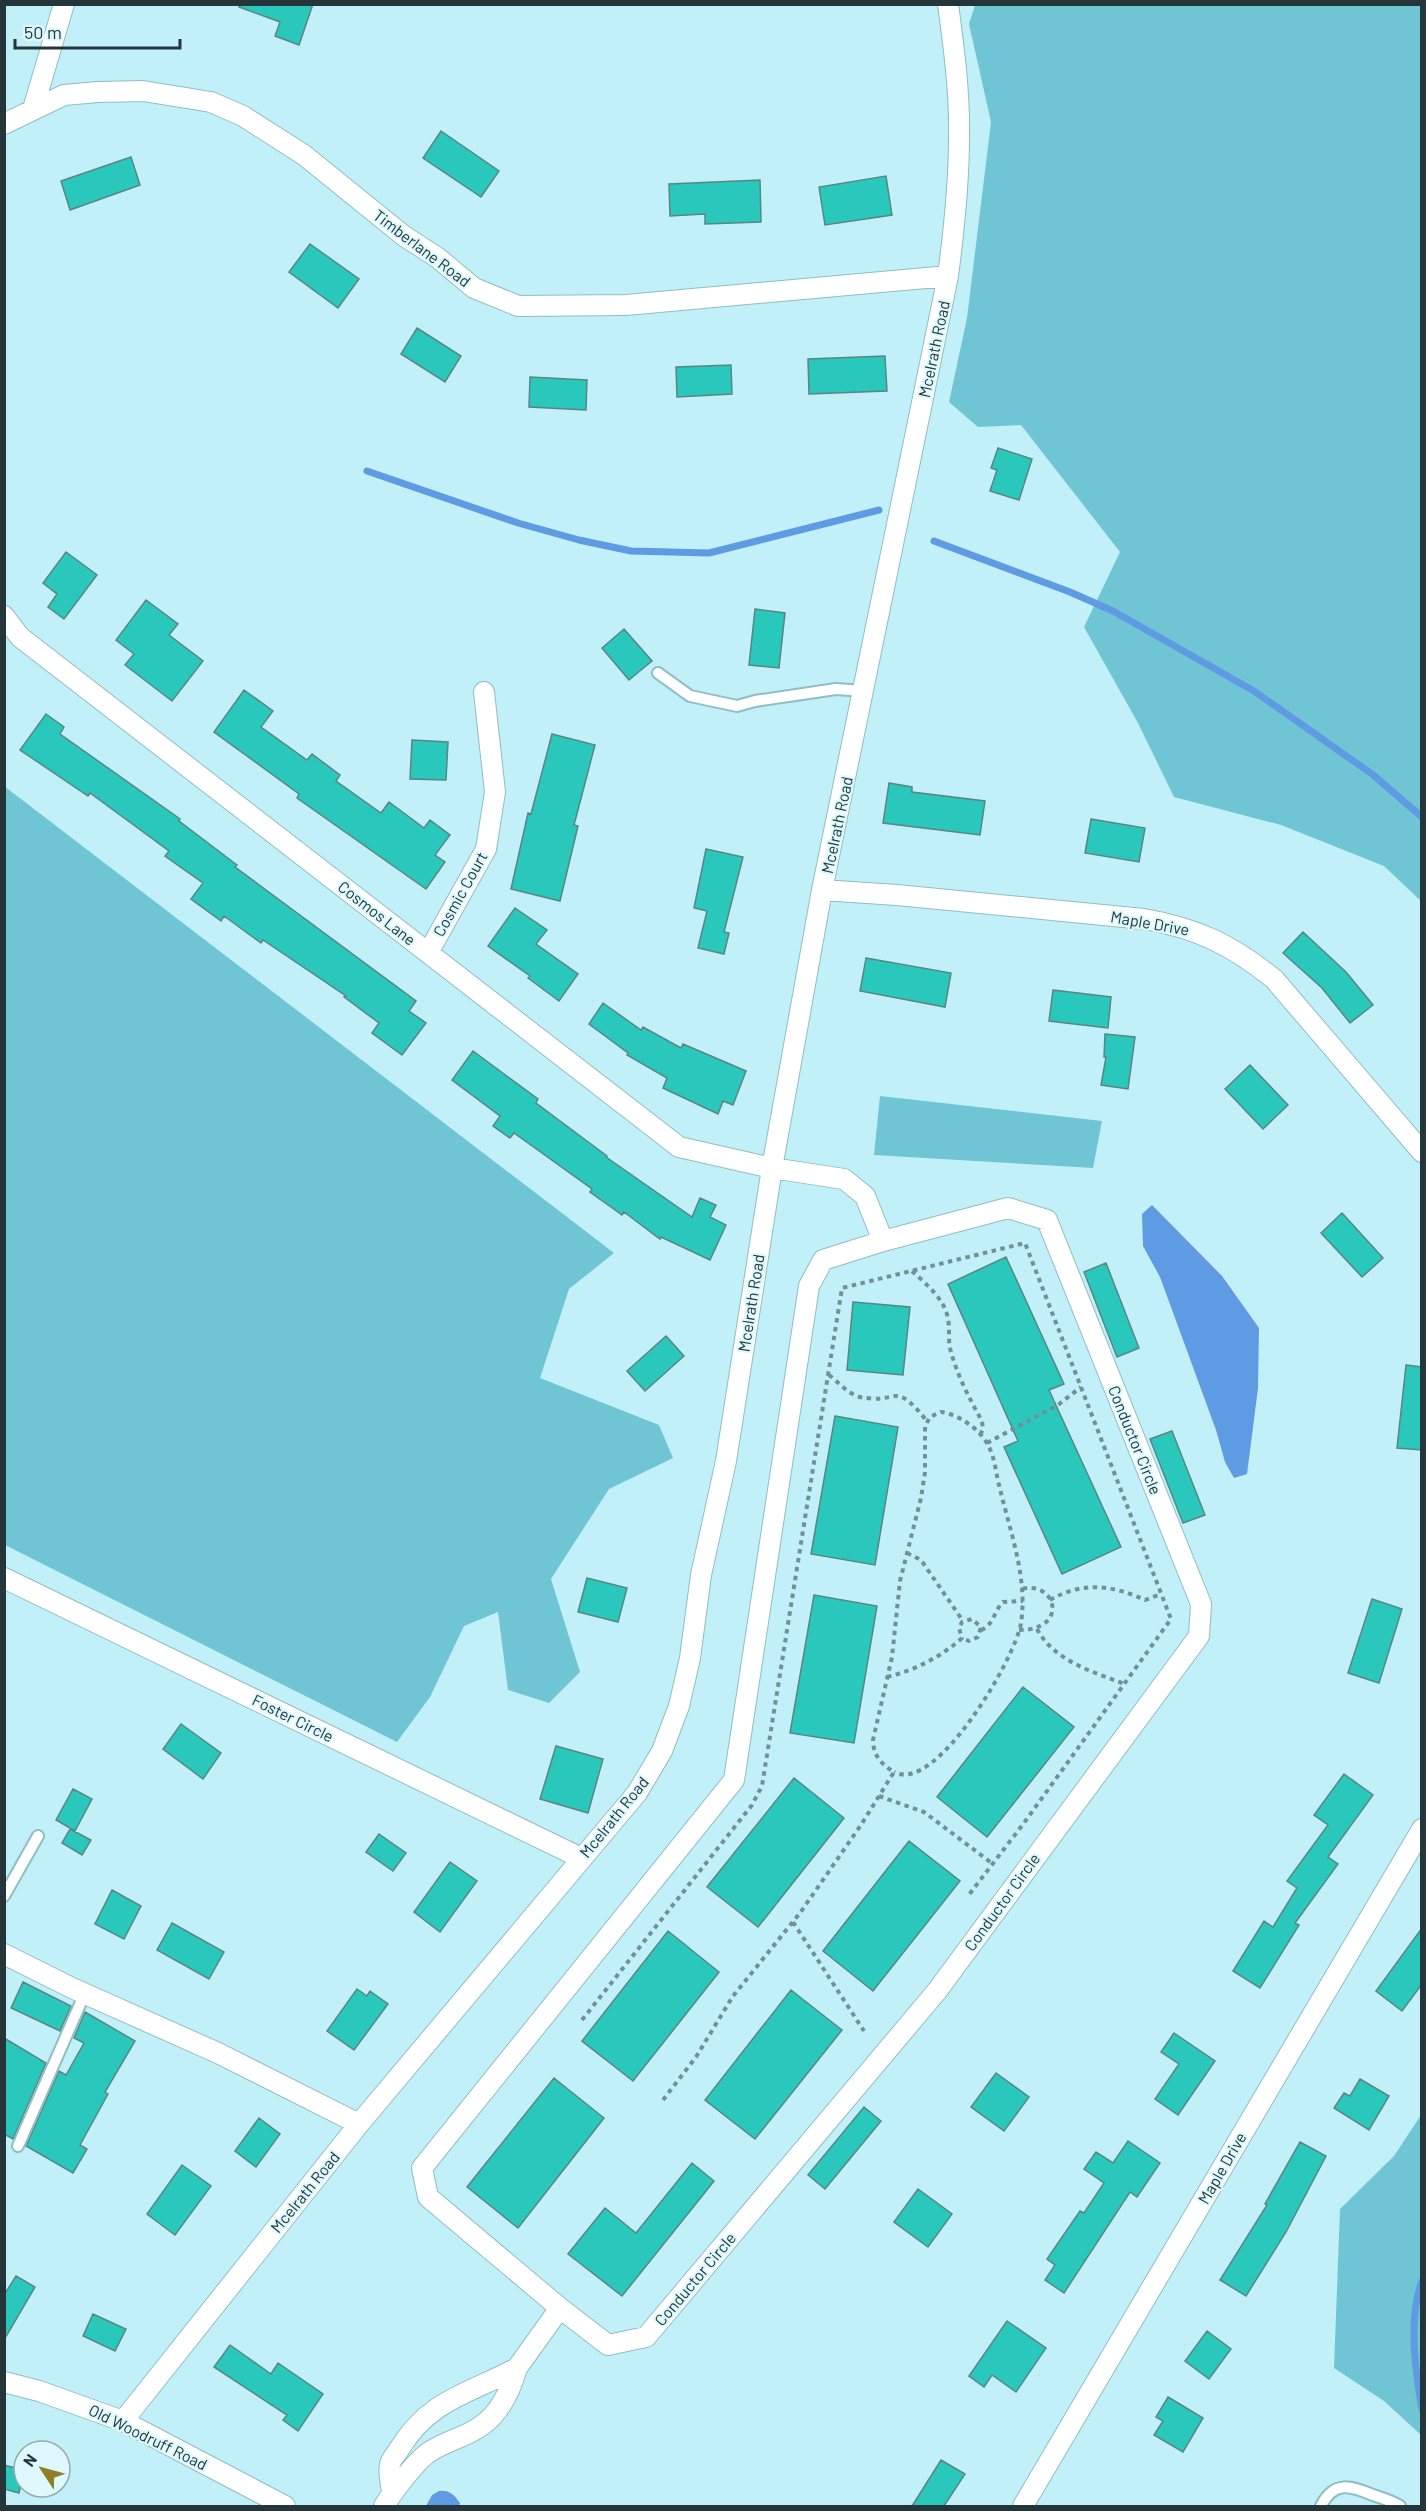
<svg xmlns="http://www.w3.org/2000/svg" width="1426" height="2511" viewBox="0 0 1426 2511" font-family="Barlow,sans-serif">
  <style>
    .green { fill: #70c5d4 }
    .water { fill: #5f9be2 }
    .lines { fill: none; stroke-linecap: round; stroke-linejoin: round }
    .stream { stroke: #5f9be2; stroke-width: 7 }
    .building { fill: #29c7bc; stroke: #5a8681; stroke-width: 1.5 }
    .service-casing { stroke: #91bdc5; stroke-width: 14 }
    .minor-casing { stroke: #91bdc5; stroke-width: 22 }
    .path { stroke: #719196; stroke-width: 4; stroke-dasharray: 4.5 4.5; stroke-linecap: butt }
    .service { stroke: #fff; stroke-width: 10 }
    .minor { stroke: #fff; stroke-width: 20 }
    .labels { text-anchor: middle; stroke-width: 4.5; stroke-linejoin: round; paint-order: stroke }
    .street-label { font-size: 16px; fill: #243639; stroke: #def9fe }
  </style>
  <rect width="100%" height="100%" fill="#c2f0f8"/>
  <!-- green -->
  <path class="green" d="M975,5h446v896l-37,-35 -103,-41 -107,-28 -36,-74 -54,-96 36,-75 -99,-127 -43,2 -29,-25 18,-84 24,-196 -22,-98z
    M4,786l610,467 -45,36 -29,89 119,47 14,33 -64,31 -58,90 29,93 -31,31 -41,-13 -10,-78 -34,14 -34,71 -33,45 -392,-197z
    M880,1096l222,25 -9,47 -219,-13z
    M1421,2115v320l-37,-34 -50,-33 6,-159 54,-53z"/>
  <!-- water -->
  <path class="water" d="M1152,1205l70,71 37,52 -1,60 -11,86 -13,4 -9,-16 -9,-32 -56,-153 -17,-31 -1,-32z
    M439,2491c11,-1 15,4 21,12l-1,3h-33l6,-11z"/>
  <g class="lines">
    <!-- stream -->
    <path class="stream" d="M367,471l151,52 61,17 52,11 78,2 170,-43
      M934,541l136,51 43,19 141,80 118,83 50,43
      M1422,2281c-14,38 -7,88 0,128"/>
  </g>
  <!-- building -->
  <path class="building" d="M239,4h74l-14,41 -24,-9 5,-14 -41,-15z
    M441,131l58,40 -18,26 -58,-39z
    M131,157l9,28 -70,25 -9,-29z
    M886,176l6,39 -67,10 -6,-38z
    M760,180l1,42 -56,2v-10l-35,2 -1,-32z
    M310,244l49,35 -21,29 -49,-36z
    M417,328l44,28 -16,26 -44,-28z
    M885,356l2,35 -78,3 -1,-35z
    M731,365l1,29 -55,3 -1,-30z
    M530,377l57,3 -1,30 -57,-3z
    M998,448l34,11 -13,41 -29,-9 7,-21 -6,-2z
    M66,552l31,23 -33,44 -16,-12 9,-13 -14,-11z
    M146,600l32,24 -9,11 34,26 -31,40 -47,-36 9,-11 -18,-14z
    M755,609l30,4 -6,55 -30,-3z
    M624,629l28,32 -23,19 -27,-32z
    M244,690l29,21 -12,16 46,33 5,-6 28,21 -4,6 45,32 8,-11 35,26 6,-8 20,15 -15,20 10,7 -19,27 -129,-91 2,-4 -85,-62z
    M46,714l18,13 -4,7 120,85 -1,2 58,44 -2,2 181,134 -7,10 17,12 -24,32 -30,-22 7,-10 -35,-26 2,-1 -83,-56 -2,3 -37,-27 -3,5 -30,-22 12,-16 -38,-27 4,-5 -79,-58 -2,3 -68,-46z
    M552,734l43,11 -21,80 4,1 -18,75 -49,-12 17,-76 3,1z
    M412,740l36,2 -2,38 -36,-1z
    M889,783l23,4v5l73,9 -5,34 -97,-12z
    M1091,819l54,9 -6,34 -54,-9z
    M706,849l37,8 -19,75 5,1 -5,21 -26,-6 9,-37 -13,-3z
    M515,908l32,22 -11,14 42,30 -19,27 -31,-23 2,-2 -42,-30z
    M1303,932l43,40 27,33 -23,18 -28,-35 -39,-35z
    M866,958l85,15 -6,34 -85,-16z
    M1053,990l58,7 -3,31 -59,-7z
    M603,1003l38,27 2,-3 38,21 2,-4 63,27 -13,34 -10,-4 -5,13 -55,-26 4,-10 -40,-23 1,-2 -39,-29z
    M1105,1034l30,3 -7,52 -27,-4 5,-28h-2z
    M473,1051l65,48 -2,4 71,53 -1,1 86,60 8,-19 16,7 -6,12 16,8 -16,35 -49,-23 -1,2 -36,-27 -2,3 -32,-23 2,-3 -78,-56 -4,5 -17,-12 7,-10 -48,-36z
    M1250,1065l38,40 -25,24 -38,-40z
    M1342,1213l41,45 -21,19 -41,-44z
    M1006,1257l58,127 -15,6 72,157 -59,27 -58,-127 14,-6 -70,-157z
    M1106,1263l33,85 -22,9 -33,-85z
    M853,1302l57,5 -7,68 -56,-5z
    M666,1336l18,20 -39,35 -18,-20z
    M1406,1365l16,2v83l-25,-2z
    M835,1416l63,11 -23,138 -64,-11z
    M1172,1431l33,84 -22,8 -33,-84z
    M587,1578l40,10 -9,34 -40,-10z
    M814,1595l63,11 -23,137 -64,-10z
    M1372,1599l30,10 -23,74 -31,-10z
    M1023,1687l51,40 -87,110 -50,-40z
    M181,1724l40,29 -18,26 -40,-30z
    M556,1746l47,13 -15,54 -48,-14z
    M1344,1774l29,21 -45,62 10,7 -43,59 4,2 -39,63 -27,-17 31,-50 9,6 24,-39 -10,-7 41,-56 -14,-10z
    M794,1778l50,40 -86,109 -51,-40z
    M73,1789l19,10 -17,32 -19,-11z
    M70,1829l21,11 -9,15 -20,-12z
    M379,1834l27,19 -13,18 -27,-19z
    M909,1841l51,40 -87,110 -50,-40z
    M450,1862l27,19 -37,51 -26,-20z
    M112,1890l29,16 -17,33 -29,-15z
    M172,1923l52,29 -15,27 -52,-29z
    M1422,1928v56l-20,27 -26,-20z
    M668,1931l51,41 -86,109 -51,-40z
    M23,1982l48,24 -11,25 -49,-23z
    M357,1989l10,7 3,-5 18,13 -34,46 -27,-19z
    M791,1990l51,40 -87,109 -50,-39z
    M85,2012l50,29 -30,51 3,2 -28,51 7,4 -14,24 -47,-27 33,-75 7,4 18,-32 -10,-5z
    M1174,2033l41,28 -37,54 -23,-16 24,-35 -18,-12z
    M4,2038l42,25 -33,76 -9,-5z
    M996,2073l33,24 -25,34 -33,-24z
    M554,2078l50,40 -86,110 -51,-41z
    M1360,2079l29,17 -20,34 -35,-22 10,-15 6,3z
    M864,2107l17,14 -56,68 -17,-14z
    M259,2118l21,16 -24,33 -21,-16z
    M1128,2141l32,22 -23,34 -7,-5 -66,101 -19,-13 10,-15 -8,-6 33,-48 4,2 20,-30 -20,-14 12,-17 17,11z
    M1300,2142l26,14 -40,76 -40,64 -26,-16 47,-75 -2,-1z
    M692,2163l22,18 -92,115 -54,-42 37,-46 31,25z
    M182,2165l29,21 -36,49 -28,-21z
    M918,2189l34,25 -24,33 -34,-25z
    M16,2276l19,11 -31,53v-45z
    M93,2314l33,15 -11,22 -32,-15z
    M1007,2321l39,27 -30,44 -24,-17 -8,12 -15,-11z
    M1207,2331l24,18 -22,30 -24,-18z
    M230,2345l41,29 7,-11 45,31 -25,37 -15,-11 4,-5 -73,-48z
    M1168,2397l35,21 -20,34 -29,-17 9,-14 -7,-4z
    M941,2460l24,14 -21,32h-32z
    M4,2465l20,5 -5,23 -15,-4z"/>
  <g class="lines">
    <!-- service casing -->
    <g class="service-casing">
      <path id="service" d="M658,673l32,23 47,10 18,-5 81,-12 28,2
        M4,1896l34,-60
        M18,2146l67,-153
        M1321,2506c13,-26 30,-20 52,-11 9,3 19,6 27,11"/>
    </g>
    <!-- minor casing -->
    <g class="minor-casing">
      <path id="minor" d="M33,109l31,-105
        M4,124l60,-29 34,-3 45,-1 68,11 32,14 61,39 100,81 34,22 36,30 44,18 108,-1 322,-29
        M4,616l16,21 659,510 93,21 72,11 21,17 18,45
        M822,890l75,5 247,24c53,9 88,26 130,60l148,173
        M428,953l58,-104 9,-57 -11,-100
        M1008,1208l39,12 154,384 -2,32 -262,355 -291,346 -38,8 -48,-37 -132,-111 -6,-29 312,-388 75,-494 14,-26 60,-19z
        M4,1578l577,280
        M4,1954l68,34 146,65 141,71
        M517,2368l43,-60
        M4,2382l35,9 84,30 162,85
        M123,2421l236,-297 278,-331 25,-42 17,-45 11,-48 11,-83 25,-114 46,-293 50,-278 126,-614c6,-46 11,-92 11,-138 1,-45 -5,-89 -11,-134
        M384,2506c8,-13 31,-44 44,-53 16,-12 37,-15 53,-27 19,-13 30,-37 36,-58 -47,25 -88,32 -117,80 -3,5 -9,11 -10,16 -2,8 1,20 2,28
        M1023,2506l399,-677"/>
    </g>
    <!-- path -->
    <path class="path" d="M912,1271c14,13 33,28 36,48 2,10 0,19 2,29 6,25 19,50 32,73l1,8 -3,6
      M829,1375c9,7 19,19 31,22 39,8 33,-18 66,23
      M987,1443l71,-38 23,-18
      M907,1553l14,7 42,61
      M1050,1600c33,-19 62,-15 95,0l16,-6
      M1037,1629c17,32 56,43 88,55
      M981,1630c12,-4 13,-19 22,-28l20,-1
      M1019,1630c51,0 37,-50 3,-41
      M887,1677c28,-7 54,-20 75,-39l-3,-10 3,-6 10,-3 9,8 -3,10 -9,4 -7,-3
      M879,1796l45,16 69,52
      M793,1922l71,109
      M582,2020l170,-215 10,-19 80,-498 183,-45 146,376 -147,204 -56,73
      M663,2100l33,-43 37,-61 67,-83 61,-88 33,-53c-13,-8 -21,-17 -21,-32l19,-83 8,-76 21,-83 4,-26v-46l5,-9 11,-5c17,2 39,17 47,33 7,12 8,30 12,44 10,42 28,90 21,134 -5,34 -85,172 -127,149"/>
    <!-- service -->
    <use href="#service" class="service"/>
    <!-- minor -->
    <use href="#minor" class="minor"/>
  </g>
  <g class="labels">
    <!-- street labels -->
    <g class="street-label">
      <text transform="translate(422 248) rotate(37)" y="6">Timberlane Road</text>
      <text transform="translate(934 349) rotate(-78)" y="6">Mcelrath Road</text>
      <text transform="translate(837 825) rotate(-78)" y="6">Mcelrath Road</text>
      <text transform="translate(460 894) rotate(-61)" y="6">Cosmic Court</text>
      <text transform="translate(377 913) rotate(38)" y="6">Cosmos Lane</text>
      <text transform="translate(1150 923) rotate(10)" y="6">Maple Drive</text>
      <text transform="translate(751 1303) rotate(-81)" y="6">Mcelrath Road</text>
      <text transform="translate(1135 1440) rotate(68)" y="6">Conductor Circle</text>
      <text transform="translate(293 1718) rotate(26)" y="6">Foster Circle</text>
      <text transform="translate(614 1817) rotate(-51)" y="6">Mcelrath Road</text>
      <text transform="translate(1002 1902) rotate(-54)" y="6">Conductor Circle</text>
      <text transform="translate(1222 2168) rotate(-60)" y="6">Maple Drive</text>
      <text transform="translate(305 2192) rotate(-51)" y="6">Mcelrath Road</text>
      <text transform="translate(695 2279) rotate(-50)" y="6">Conductor Circle</text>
      <text transform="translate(148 2437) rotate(26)" y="6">Old Woodruff Road</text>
    </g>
  </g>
  <!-- border -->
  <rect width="1426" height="2511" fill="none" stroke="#243639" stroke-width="12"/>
  <!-- north arrow -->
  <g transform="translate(42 2469) rotate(306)"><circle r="28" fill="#def9fe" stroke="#94abaf" stroke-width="1.5"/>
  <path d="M0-4.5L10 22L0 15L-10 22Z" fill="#8f7f26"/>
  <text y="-9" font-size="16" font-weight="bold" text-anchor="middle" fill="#243639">N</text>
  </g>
  <!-- scale -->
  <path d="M15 39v9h165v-9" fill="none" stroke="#243639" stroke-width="3"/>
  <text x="24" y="39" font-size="18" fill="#243639" stroke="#def9fe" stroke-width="4.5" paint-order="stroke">50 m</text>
</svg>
